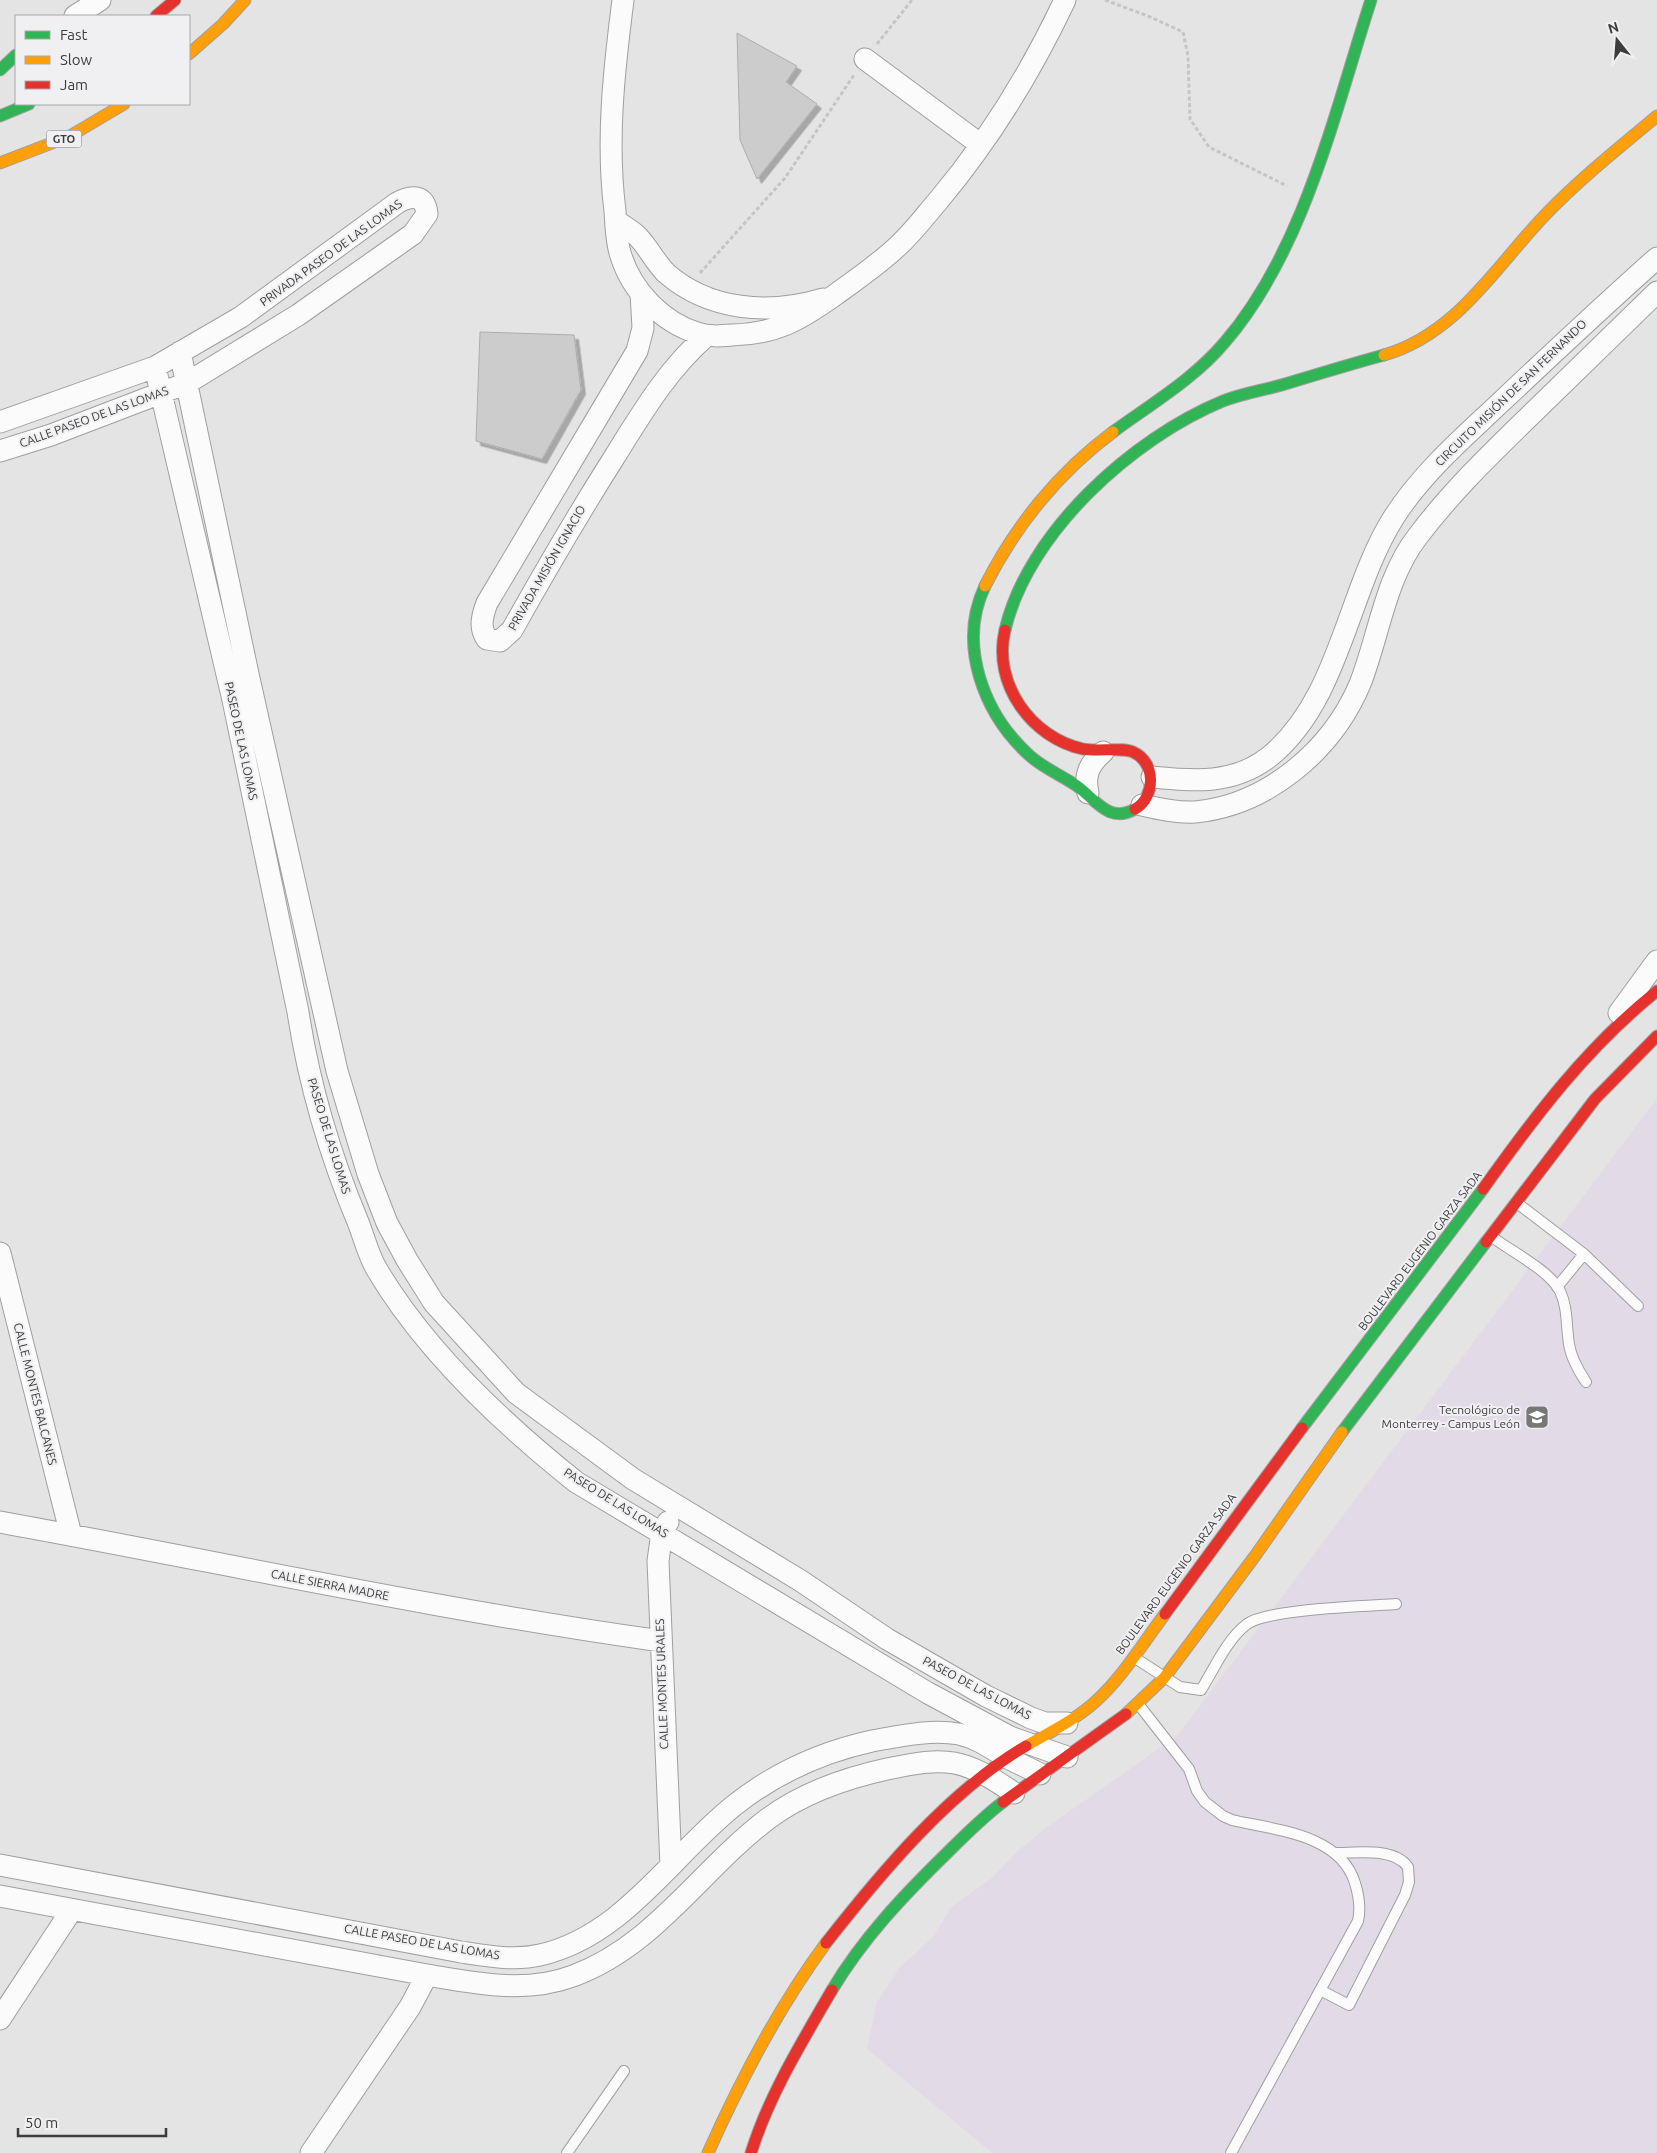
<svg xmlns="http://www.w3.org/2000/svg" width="1657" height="2153" viewBox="0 0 1657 2153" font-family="Ubuntu,sans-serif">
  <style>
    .education { fill: #e2dbe7 }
    .building { fill: #cccccd; stroke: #aeadae; filter: url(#shadow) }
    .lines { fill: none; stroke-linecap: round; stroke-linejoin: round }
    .lane-casing { stroke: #9f9f9f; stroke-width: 12 }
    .street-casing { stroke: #9f9f9f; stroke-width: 23 }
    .fast-casing { stroke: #9f9f9f; stroke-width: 13 }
    .slow-casing { stroke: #9f9f9f; stroke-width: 13 }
    .jam-casing { stroke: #9f9f9f; stroke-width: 13 }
    .path { stroke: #c5c5c6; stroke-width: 3; stroke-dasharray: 4 2.5; stroke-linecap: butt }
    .lane { stroke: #fbfbfb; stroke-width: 10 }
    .street { stroke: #fbfbfb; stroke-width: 21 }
    .fast { stroke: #30b455; stroke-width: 11 }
    .slow { stroke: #ff9f0a; stroke-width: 11 }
    .jam { stroke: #e5322d; stroke-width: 11 }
    .labels { text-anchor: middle; stroke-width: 4; stroke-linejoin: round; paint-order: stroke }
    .shield { fill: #f0f0f3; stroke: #727274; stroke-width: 1 }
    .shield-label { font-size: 11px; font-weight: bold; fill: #3c3c3d }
    .street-label { font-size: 12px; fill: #3c3c3d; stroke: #f0f0f3 }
    .poi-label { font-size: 12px; fill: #3c3c3d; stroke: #f0f0f3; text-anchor: end }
  </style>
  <defs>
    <filter id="shadow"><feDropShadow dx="4.5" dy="4.5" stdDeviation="0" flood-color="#0004"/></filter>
  </defs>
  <rect width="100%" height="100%" fill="#e4e4e5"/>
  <!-- education -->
  <path class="education" d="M1657,1098v1055h-665l-125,-104 10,-47 23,-35 33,-30 18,-30 42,-30 21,-23 33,-27 131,-92z"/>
  <!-- building -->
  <path class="building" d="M737,33l60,33 -11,16 31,22 -60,75 -17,-39z
    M480,332l94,3 7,55 -39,69 -66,-18z"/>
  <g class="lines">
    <!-- lane casing -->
    <g class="lane-casing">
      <path id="lane" d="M1517,1203l67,51 54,52
        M1492,1237c19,14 58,34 68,54 8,17 6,35 9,53 2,14 9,26 17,38
        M1557,1287l27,-33
        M1135,1658l45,29 21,3c13,-21 26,-51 46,-66 21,-15 119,-18 149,-20
        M1139,1705l50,64 8,22 8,11 18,14 9,4c43,10 108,14 123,63 4,13 6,25 3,38l-127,232
        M1320,1990l29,15 56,-110 4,-13 -1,-15c-14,-20 -52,-14 -73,-14
        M567,2153l57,-82"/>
    </g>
    <!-- street casing -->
    <g class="street-casing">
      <path id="street" d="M623,0c-9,70 -17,141 -8,211 1,15 1,31 6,45 11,35 41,66 76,77 12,4 23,3 35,2 44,-1 68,-15 103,-40 22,-16 44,-31 64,-50 14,-13 26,-29 39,-44 51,-61 93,-129 127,-201
        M75,16l25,-16
        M865,59l116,86
        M616,221c6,4 13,8 19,13 11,9 19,27 31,39 43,38 103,42 157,26
        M641,293l2,35 -6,23 -150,252c-5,13 -8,25 0,36l13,2 12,-11c33,-59 67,-117 103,-174 27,-43 52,-86 91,-120
        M180,352l68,322 89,397 31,103 19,49 20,37 27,43 82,90 117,86 168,102 86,58 99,57 45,22 14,5h22
        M155,367l78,333 65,312c11,72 32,143 60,210 6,15 10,32 18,46 48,82 126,155 200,214l352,211 82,44 57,20
        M0,422l155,-55 86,-50 156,-114c14,-8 28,-9 30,11l-14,20 -34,24 -81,57 -111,68 -136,52 -51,16
        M1152,777c42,4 81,8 117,-20 71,-57 78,-166 125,-240 29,-45 69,-79 107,-115 52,-49 103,-97 156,-144
        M1088,793c-4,-18 1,-29 15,-41
        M1142,805c17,4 35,8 53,7 73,-7 137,-62 165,-128 19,-48 25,-106 58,-148 37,-49 81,-90 125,-133 38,-37 76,-74 114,-111
        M1619,1013l38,-52
        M0,1253l71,282
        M0,1522c220,40 439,88 661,119
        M668,1522l-6,10 -4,29 13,305
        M0,1865l461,87c26,4 53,9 79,3 84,-19 132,-101 196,-151 41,-32 86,-52 136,-63 28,-5 59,-12 87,-7 18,4 31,14 47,23 11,6 23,11 34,17
        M0,1896l427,79c48,8 98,19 146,1 82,-30 128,-107 196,-158 34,-25 77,-40 118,-49 61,-13 76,-11 127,24
        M0,2019l71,-108
        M311,2153l99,-146 17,-32"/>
    </g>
    <!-- fast casing -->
    <g class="fast-casing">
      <path id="fast" d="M0,70l16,-15
        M0,116l29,-12
        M1113,432c38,-28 81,-53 112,-90 79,-92 109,-228 146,-342
        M985,586c-28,59 -1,128 44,169 14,13 32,20 48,31 19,14 32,38 58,23
        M1005,630c23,-98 128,-192 218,-229 20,-8 42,-11 62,-17 33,-10 66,-20 99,-29
        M1302,1428l181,-239
        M1342,1432l144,-190
        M832,1990c31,-52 72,-95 115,-137 18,-18 36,-36 56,-51"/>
    </g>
    <!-- slow casing -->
    <g class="slow-casing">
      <path id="slow" d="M189,54l34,-30 22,-24
        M0,163l70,-27 54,-32
        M1384,355c74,-21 113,-91 164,-143 34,-35 72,-65 109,-96
        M985,586c30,-60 74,-114 128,-154
        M1126,1714l38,-36 91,-122 87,-124
        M1026,1746c24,-14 49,-26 69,-44 28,-25 48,-59 70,-88
        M708,2153c33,-74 70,-145 118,-210"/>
    </g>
    <!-- jam casing -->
    <g class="jam-casing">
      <path id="jam" d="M156,16l19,-16
        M1005,630c-13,54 27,108 78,119 15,3 40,-2 50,3 23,10 23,45 2,57
        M1483,1189c52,-73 104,-142 174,-198
        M1486,1242l109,-143 62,-63
        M1165,1614l137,-186
        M1003,1802l123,-88
        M826,1943c55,-70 123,-152 200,-197
        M751,2153c18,-58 51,-111 81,-163"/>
    </g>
    <!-- path -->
    <path class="path" d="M1105,0l43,16 35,16 5,24 2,63 19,28 78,39
      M877,44l35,-44
      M700,273l85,-95 69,-103"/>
    <!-- lane -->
    <use href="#lane" class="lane"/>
    <!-- street -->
    <use href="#street" class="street"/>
    <!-- fast -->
    <use href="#fast" class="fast"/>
    <!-- slow -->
    <use href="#slow" class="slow"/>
    <!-- jam -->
    <use href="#jam" class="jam"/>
  </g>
  <!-- icons -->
  <defs>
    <g id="university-square" transform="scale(1.25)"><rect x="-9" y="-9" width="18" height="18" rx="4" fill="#777778" stroke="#f0f0f3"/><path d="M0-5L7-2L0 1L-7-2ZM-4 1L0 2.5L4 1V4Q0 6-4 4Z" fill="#fff"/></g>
  </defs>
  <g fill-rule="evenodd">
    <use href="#university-square" x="1537" y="1417"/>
  </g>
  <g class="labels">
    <!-- shield labels -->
    <rect class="shield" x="46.5" y="130.5" width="35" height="17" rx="4"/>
    <g class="shield-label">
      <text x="64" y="143">GTO</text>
    </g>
    <!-- street labels -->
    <g class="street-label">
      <text transform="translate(331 253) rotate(-36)" y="4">PRIVADA PASEO DE LAS LOMAS</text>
      <text transform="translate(1511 393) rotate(-44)" y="4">CIRCUITO MISIÓN DE SAN FERNANDO</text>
      <text transform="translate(94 417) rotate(-20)" y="4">CALLE PASEO DE LAS LOMAS</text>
      <text transform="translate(547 568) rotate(-60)" y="4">PRIVADA MISIÓN IGNACIO</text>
      <text transform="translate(241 741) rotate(78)" y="4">PASEO DE LAS LOMAS</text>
      <text transform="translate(329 1136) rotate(73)" y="4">PASEO DE LAS LOMAS</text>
      <text transform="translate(1420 1251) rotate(-53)" y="4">BOULEVARD EUGENIO GARZA SADA</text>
      <text transform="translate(35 1394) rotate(76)" y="4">CALLE MONTES BALCANES</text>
      <text transform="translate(616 1503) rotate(32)" y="4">PASEO DE LAS LOMAS</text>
      <text transform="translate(1176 1574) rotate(-54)" y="4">BOULEVARD EUGENIO GARZA SADA</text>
      <text transform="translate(330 1585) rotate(11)" y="4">CALLE SIERRA MADRE</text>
      <text transform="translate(662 1684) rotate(-92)" y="4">CALLE MONTES URALES</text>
      <text transform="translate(977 1688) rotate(28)" y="4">PASEO DE LAS LOMAS</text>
      <text transform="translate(422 1942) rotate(10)" y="4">CALLE PASEO DE LAS LOMAS</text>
    </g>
    <!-- poi labels -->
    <g class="poi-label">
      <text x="1520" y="1414">Tecnológico de<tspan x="1520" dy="14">Monterrey - Campus León</tspan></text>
    </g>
  </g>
  <!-- legend -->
  <rect x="15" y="15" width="175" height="90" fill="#f0f0f3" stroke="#a8a8aa"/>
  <rect x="25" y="31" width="25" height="8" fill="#30b455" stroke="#a8a8aa"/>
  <text x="60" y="40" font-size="15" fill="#3c3c3d">Fast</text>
  <rect x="25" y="56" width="25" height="8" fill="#ff9f0a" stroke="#a8a8aa"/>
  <text x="60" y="65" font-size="15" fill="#3c3c3d">Slow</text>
  <rect x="25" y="81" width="25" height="8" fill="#e5322d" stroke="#a8a8aa"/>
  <text x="60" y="90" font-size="15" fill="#3c3c3d">Jam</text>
  <!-- north arrow -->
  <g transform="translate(1617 40) rotate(343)" stroke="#f0f0f3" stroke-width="4" paint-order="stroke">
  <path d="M0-4L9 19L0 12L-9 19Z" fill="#3c3c3d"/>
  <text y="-8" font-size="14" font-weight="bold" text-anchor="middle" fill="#3c3c3d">N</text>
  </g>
  <!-- scale -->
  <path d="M18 2128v8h148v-8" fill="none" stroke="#3c3c3d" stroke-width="2.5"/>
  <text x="25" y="2128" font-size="15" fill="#3c3c3d" stroke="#f0f0f3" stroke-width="4" paint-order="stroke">50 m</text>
</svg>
